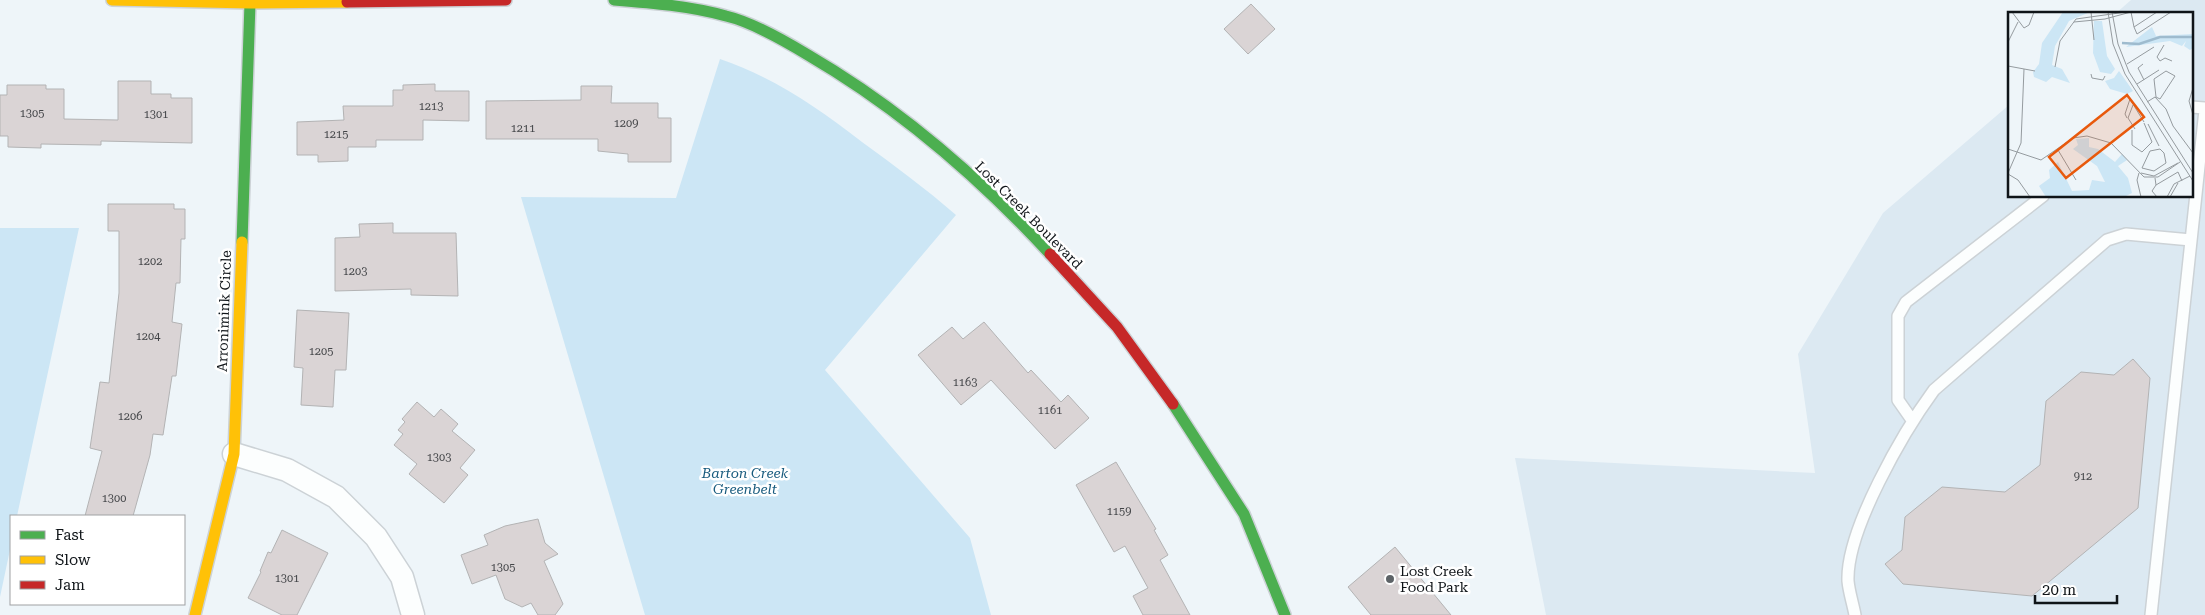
<svg xmlns="http://www.w3.org/2000/svg" width="2205" height="615" viewBox="0 0 2205 615" font-family="'Roboto Serif',serif">
  <style>
    .built { fill: #dce9f2 }
    .green { fill: #cce6f5 }
    .building { fill: #dad4d5; stroke: #b3b3b4 }
    .lines { fill: none; stroke-linecap: round; stroke-linejoin: round }
    .lane-casing { stroke: #ccd2d6; stroke-width: 14 }
    .street-casing { stroke: #ccd2d6; stroke-width: 25 }
    .fast-casing { stroke: #ccd2d6; stroke-width: 14 }
    .slow-casing { stroke: #ccd2d6; stroke-width: 14 }
    .jam-casing { stroke: #ccd2d6; stroke-width: 14 }
    .lane { stroke: #fcfefe; stroke-width: 11 }
    .street { stroke: #fcfefe; stroke-width: 22 }
    .fast { stroke: #4caf50; stroke-width: 11 }
    .slow { stroke: #ffc107; stroke-width: 11 }
    .jam { stroke: #c62828; stroke-width: 11 }
    .poi-dot { fill: #5d6367; stroke: #fff; stroke-width: 2 }
    .labels { text-anchor: middle; stroke-width: 5; stroke-linejoin: round; paint-order: stroke }
    .number-label { font-size: 11px; fill: #424447 }
    .street-label { font-size: 14px; fill: #0f1418; stroke: #fff }
    .park-label { font-size: 14px; font-style: italic; fill: #185b7e; stroke: #fff }
    .poi-label { font-size: 14px; fill: #0f1418; stroke: #fff; text-anchor: start }
    .inset-river { fill: none; stroke: #9ebbce; stroke-width: 2.5 }
    .inset-road { fill: none; stroke: #959b9f; stroke-width: 1 }
    .view { fill: #e8590c; fill-opacity: 0.15; stroke: #e8590c; stroke-width: 2.5 }
    .inset-edge { fill: none; stroke: #0f1418; stroke-width: 2.5 }
  </style>
  <rect width="100%" height="100%" fill="#eef5f9"/>
  <!-- built -->
  <path class="built" d="M2131,0h74v615h-659l-31,-157 300,15 -17,-119 85,-141 126,-108v91h182v-182h-76z"/>
  <!-- green -->
  <path class="green" d="M720,59c57,20 95,47 142,83 32,23 64,47 94,73l-131,155 145,168 21,77h-346l-124,-418 155,1z
    M0,228h79l-62,288h-6v29l-11,52z"/>
  <!-- building -->
  <path class="building" d="M1251,4l24,25 -27,25 -24,-25z
    M118,81h33v13h20v4h21v45l-91,-2v4l-60,-1v4l-33,-1v-11h-8v-41h7v-10h39v4h18v30l54,1z
    M435,84v7h34v30l-46,-1v20h-47v7h-28v14l-30,1v-7h-21v-33l47,-2 -1,-14h50v-16h10v-5z
    M581,86h31l-1,17h47v15h13v44h-43v-8l-30,-3v-12h-112v-38l95,-1z
    M108,204h66v5h11v30h-4l-1,44h-4l-4,39 10,2 -6,52h-4l-9,59 -10,-1 -3,21 -17,61h-48l17,-65 -12,-3 10,-66 9,1 10,-90v-62h-11z
    M393,223v10h63l2,63 -47,-1v-6l-76,2v-53l25,-1 -1,-13z
    M297,310l52,3 -3,57h-11l-2,37 -32,-2 2,-37 -9,-1z
    M984,322l44,51 3,-3 30,32 7,-7 21,23 -34,31 -64,-69 -30,25 -43,-50 34,-28 11,12z
    M2133,359l17,19 -12,130 -106,88 -129,-12 -18,-20 17,-14 3,-33 37,-30 63,5 35,-27 6,-64 35,-29 33,3z
    M417,402l17,15 7,-8 17,15 -6,7 23,19 -15,18 8,7 -24,28 -35,-29 8,-10 -23,-19 9,-11 -5,-4 7,-8 -3,-3z
    M1116,462l40,67 -2,1 14,25 -8,5 30,55h-47l-10,-19 15,-8 -23,-42 -11,6 -38,-67z
    M538,519l7,24 13,11 -14,7 19,43 -8,11h-17l-7,-12 -9,4 -17,-8 -9,-24 -24,9 -11,-29 27,-10 -4,-10 21,-9z
    M282,530l46,23 -31,62h-15l-34,-17 13,-26 -1,-1 8,-19 3,1z
    M1395,547l56,68h-80l-23,-28z"/>
  <g class="lines">
    <!-- lane casing -->
    <g class="lane-casing">
      <path id="lane" d="M2191,107l14,1
        M1912,420l-14,-20v-84l8,-14 137,-106
        M1855,615c-2,-11 -6,-23 -7,-34 -2,-51 56,-150 86,-191l173,-150 19,-6 65,6
        M2151,615l54,-505"/>
    </g>
    <!-- street casing -->
    <g class="street-casing">
      <path id="street" d="M234,454l53,16 49,27 40,40 26,40 11,38"/>
    </g>
    <!-- fast casing -->
    <g class="fast-casing">
      <path id="fast" d="M614,0c38,3 76,6 112,16 26,6 59,25 82,39 91,53 171,122 242,199
        M242,242l8,-239
        M1173,404l71,110 41,101"/>
    </g>
    <!-- slow casing -->
    <g class="slow-casing">
      <path id="slow" d="M112,0l138,3 97,-1
        M195,615l39,-161 8,-212"/>
    </g>
    <!-- jam casing -->
    <g class="jam-casing">
      <path id="jam" d="M347,2l159,-2
        M1050,254l67,73 56,77"/>
    </g>
    <!-- lane -->
    <use href="#lane" class="lane"/>
    <!-- street -->
    <use href="#street" class="street"/>
    <!-- fast -->
    <use href="#fast" class="fast"/>
    <!-- slow -->
    <use href="#slow" class="slow"/>
    <!-- jam -->
    <use href="#jam" class="jam"/>
  </g>
  <!-- markers -->
  <circle class="poi-dot" cx="1390" cy="579" r="5"/>
  <g class="labels">
    <!-- number labels -->
    <g class="number-label">
      <text x="431" y="110">1213</text>
      <text x="32" y="117">1305</text>
      <text x="156" y="118">1301</text>
      <text x="626" y="127">1209</text>
      <text x="523" y="132">1211</text>
      <text x="336" y="138">1215</text>
      <text x="150" y="265">1202</text>
      <text x="355" y="275">1203</text>
      <text x="148" y="340">1204</text>
      <text x="321" y="355">1205</text>
      <text x="965" y="386">1163</text>
      <text x="1050" y="414">1161</text>
      <text x="130" y="420">1206</text>
      <text x="439" y="461">1303</text>
      <text x="2083" y="480">912</text>
      <text x="114" y="502">1300</text>
      <text x="1119" y="515">1159</text>
      <text x="503" y="571">1305</text>
      <text x="287" y="582">1301</text>
    </g>
    <!-- street labels -->
    <g class="street-label">
      <text transform="translate(1029 215) rotate(45)" y="5">Lost Creek Boulevard</text>
      <text transform="translate(224 311) rotate(-88)" y="5">Arronimink Circle</text>
    </g>
    <!-- park labels -->
    <g class="park-label">
      <text x="745" y="478">Barton Creek<tspan x="745" dy="16">Greenbelt</tspan></text>
    </g>
    <!-- poi labels -->
    <g class="poi-label">
      <text x="1400" y="576">Lost Creek<tspan x="1400" dy="16">Food Park</tspan></text>
    </g>
  </g>
  <!-- overview -->
  <g transform="translate(2008 12)">
    <rect width="185" height="185" fill="#eef5f9"/>
    <path d="M55,0h27l-21,9 -14,25 -3,19 10,4 8,14 -18,-6 -6,5 -12,-5 -1,-5 6,-8 3,-21zM86,9h8l5,35 8,13 -4,5 -11,-2 -7,-19zM144,15l4,9 37,-2v14l-3,2 -6,-4 2,-5 -4,5 -12,-5 -44,6zM111,59l14,20 -6,3 -17,-5 -5,-8 9,-3zM81,126v9l9,2 17,13 7,-8 5,6 -9,6 10,12 4,15 -8,4h-78l-7,-11 11,-8 -1,-8 9,-8 14,29 17,-1 3,-10 13,2 -8,-16 -24,-17 5,-4 -2,-6z" fill="#cce6f5"/>
    <path class="inset-river" d="M114,31l17,1 21,-7h33"/>
    <path class="inset-road" d="M4,0l12,16 5,-3 5,-13M83,0l3,28M100,0l5,32 12,30 68,107M104,0l6,32 11,28 64,101M123,0l3,15 23,-15M66,10l31,-3 26,-7M126,15l3,7 34,-22M0,30l10,-20M156,33l-7,12 3,4 5,-3 7,3M119,52l27,-17M135,52l-5,4 6,12M0,54l27,5M47,55l5,-26 16,-22 50,-7M83,62l1,4 11,2 2,-4M129,72l22,-14M185,76l-4,13 4,14M120,84l16,26M148,85l-2,-18 12,-8 9,5 -15,23 -4,-2M139,90l8,-5 11,12 7,17 20,27M125,93l-5,13 7,11M119,106l-2,-4 5,-15M140,112l11,22M124,118v15l10,7 10,-10 -8,-19M0,137l33,11 32,-22 14,-2 24,7 33,34h14l22,-15M152,137l4,4 2,10 -12,8 -12,-3 8,-17zM50,138l18,30M0,161l13,-30 3,-74M131,161l-2,7 4,17M133,161l13,3 24,-13M0,162l10,6 12,17M147,166l1,7 -4,6 5,6M148,173l22,-13 4,9M159,185l7,-13 16,-8M162,185l8,-14"/>
    <path class="view" d="M119,83l17,22 -78,61 -17,-21z"/>
    <rect width="185" height="185" class="inset-edge"/>
  </g>
  <!-- legend -->
  <rect x="10" y="515" width="175" height="90" fill="#ffffff" stroke="#9fa1a3"/>
  <rect x="20" y="531" width="25" height="8" fill="#4caf50" stroke="#9fa1a3"/>
  <text x="55" y="540" font-size="15" fill="#0f1418">Fast</text>
  <rect x="20" y="556" width="25" height="8" fill="#ffc107" stroke="#9fa1a3"/>
  <text x="55" y="565" font-size="15" fill="#0f1418">Slow</text>
  <rect x="20" y="581" width="25" height="8" fill="#c62828" stroke="#9fa1a3"/>
  <text x="55" y="590" font-size="15" fill="#0f1418">Jam</text>
  <!-- scale -->
  <path d="M2035 595v8h82v-8" fill="none" stroke="#0f1418" stroke-width="2.5"/>
  <text x="2042" y="595" font-size="15" fill="#0f1418" stroke="#ffffff" stroke-width="4" paint-order="stroke">20 m</text>
</svg>
